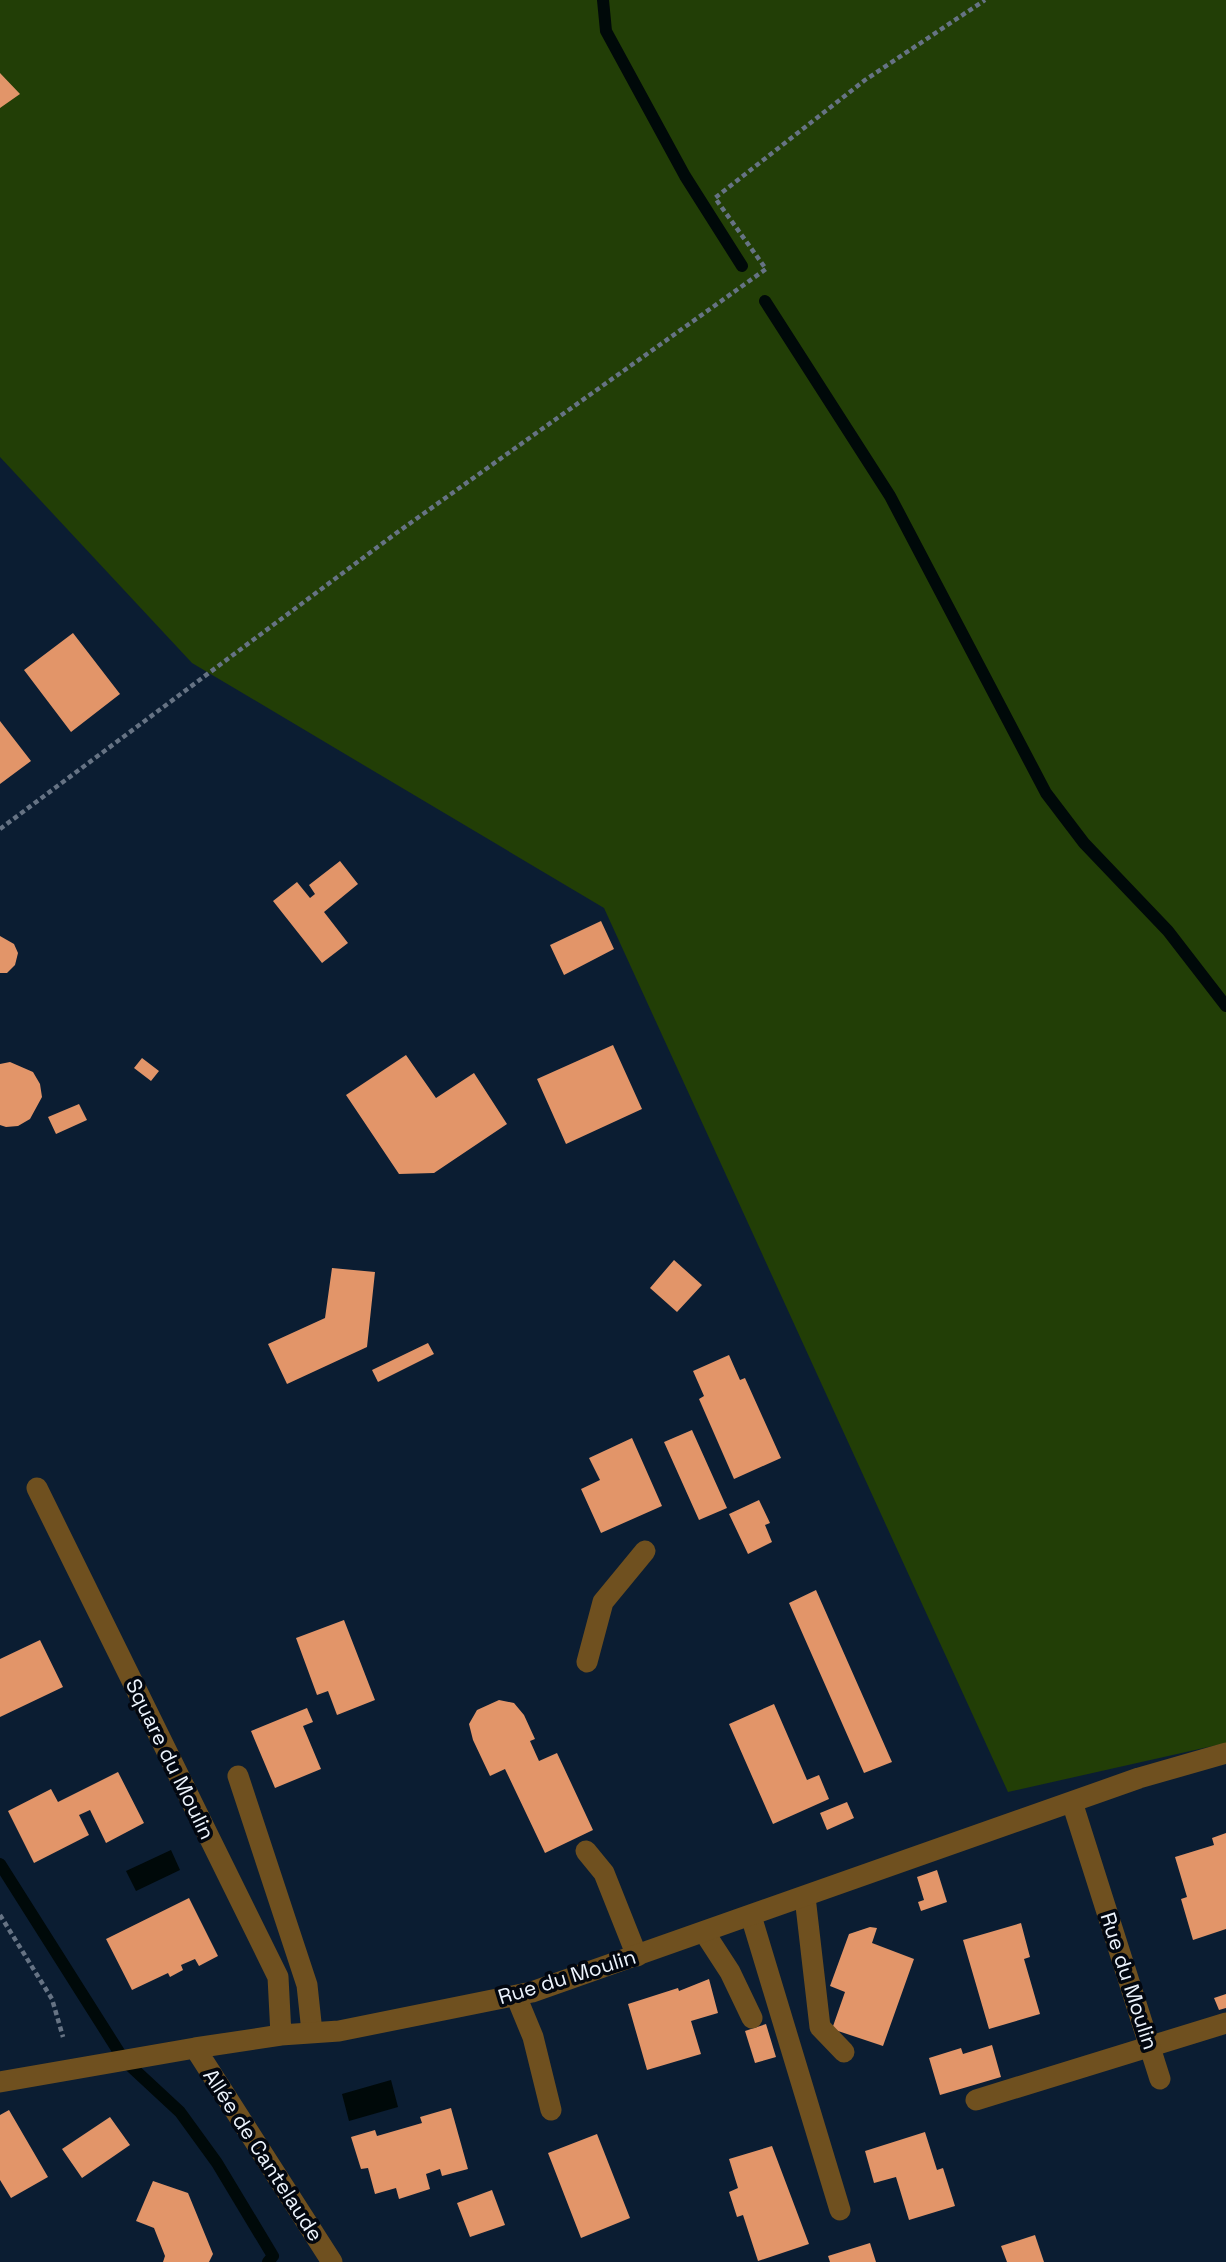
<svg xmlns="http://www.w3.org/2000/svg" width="1226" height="2262" viewBox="0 0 1226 2262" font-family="'Space Grotesk',sans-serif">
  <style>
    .green { fill: #223e06 }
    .water { fill: #000909 }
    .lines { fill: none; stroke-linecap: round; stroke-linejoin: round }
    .stream { stroke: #000909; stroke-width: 12 }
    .building { fill: #e29569 }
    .path { stroke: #667384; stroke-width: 4.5; stroke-dasharray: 5 3.5; stroke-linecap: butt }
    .service { stroke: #6f501f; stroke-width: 21 }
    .minor { stroke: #6f501f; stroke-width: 21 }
    .labels { text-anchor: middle; stroke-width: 7; stroke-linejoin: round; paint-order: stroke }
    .street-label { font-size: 21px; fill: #edf4fd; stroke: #020710 }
  </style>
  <rect width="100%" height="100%" fill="#0b1d32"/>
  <!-- green -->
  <path class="green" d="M0,0h1226v1743l-218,49 -404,-884 -412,-245 -192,-206z"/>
  <!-- water -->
  <path class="water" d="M171,1850l9,20 -44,21 -10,-20z
    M391,2080l7,27 -49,14 -7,-27z"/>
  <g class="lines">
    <!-- stream -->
    <path class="stream" d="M603,0l3,31 79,145 57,90
      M765,301l125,195 156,297 38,50 84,88 58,75
      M0,1864l124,196 56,52 37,51 56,93 -5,6"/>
  </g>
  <!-- building -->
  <path class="building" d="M0,73l20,21 -20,14z
    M73,633l47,61 -49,38 -47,-62z
    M0,721l31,40 -31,23z
    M340,861l18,23 -34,28 24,31 -26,20 -49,-62 24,-19 13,16 5,-4 -6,-9z
    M601,921l13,28 -50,26 -14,-30z
    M0,936l14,8 4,9 -3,12 -8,8h-7z
    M613,1045l29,64 -76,35 -29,-65z
    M406,1055l30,43 38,-25 33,51 -73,49 -35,1 -53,-79z
    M142,1058l17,13 -8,10 -17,-13z
    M10,1062l23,10 7,12 2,13 -12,22 -12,7 -12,1 -6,-2v-61z
    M79,1104l8,16 -31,14 -8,-17z
    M674,1260l28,25 -25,27 -27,-24z
    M332,1268l43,4 -8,75 -80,37 -19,-40 57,-26z
    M428,1343l6,11 -56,28 -6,-12z
    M729,1355l11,25 5,-2 36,80 -47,21 -35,-80 5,-3 -11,-25z
    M692,1430l35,78 -28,12 -35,-78z
    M632,1438l30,68 -61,27 -20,-44 19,-9 -11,-22z
    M759,1500l11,23 -5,2 7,17 -24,12 -19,-40z
    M816,1590l76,172 -28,11 -75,-170z
    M344,1620l31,80 -38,15 -9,-24 -11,4 -21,-57z
    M40,1640l23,47 -63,30v-58z
    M499,1700l15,3 10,12 11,24 -5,2 9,20 18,-8 36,77 -48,23 -40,-84 -15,7 -17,-36 -4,-16 8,-14z
    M774,1704l33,76 12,-5 10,24 -56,25 -44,-100z
    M307,1708l6,14 -10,4 18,43 -46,19 -24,-57z
    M118,1772l26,51 -38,20 -16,-33 -11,5 10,20 -55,28 -26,-52 43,-22 7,13z
    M847,1802l7,16 -27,12 -7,-17z
    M1226,1833v96l-33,11 -12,-41 6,-2 -12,-40 39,-12 -2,-7z
    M937,1870l10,32 -26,9 -3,-9 6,-2 -7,-23z
    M189,1898l29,58 -19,10 -4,-7 -14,6 2,5 -13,7 -2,-4 -36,17 -26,-51z
    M1021,1923l9,34 -6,2 16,55 -51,15 -26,-89z
    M870,1927l7,1 -5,15 42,16 -31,87 -51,-17 13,-37 -15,-6 19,-52z
    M709,1979l9,34 -27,8 10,33 -54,16 -19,-66 50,-16 1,3z
    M1226,1994v14l-7,2 -5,-12z
    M766,2024l10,33 -21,6 -10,-32z
    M992,2045l9,32 -61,18 -11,-37 32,-10 2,6z
    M451,2108l17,61 -26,7 -2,-7 -14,5 4,15 -31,10 -3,-11 -21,6 -7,-26 -7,1 -10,-32 24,-7 2,6 45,-13 -2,-6z
    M9,2110l39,67 -37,21 -11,-18v-65z
    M110,2117l20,28 -48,33 -20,-29z
    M925,2132l12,38 6,-2 12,38 -46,14 -13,-43 -22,6 -9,-32z
    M597,2134l33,84 -49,20 -33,-85z
    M772,2146l37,98 -51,17 -15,-46 -6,2 -8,-25 9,-4 -9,-29z
    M153,2181l35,12 25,61 -4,8h-46l2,-6 -11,-28 -18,-7z
    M492,2190l13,35 -35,12 -13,-34z
    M1035,2235l9,27h-37l-6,-16z
    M870,2243l6,19h-46l-2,-6z"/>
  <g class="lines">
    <!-- path -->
    <path class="path" d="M0,829l395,-295 371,-265 -51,-71 150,-118 120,-80
      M0,1915l52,84 11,38"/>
    <!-- service -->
    <path class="service" d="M587,1662l16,-60 42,-51
      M238,1776l69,209 5,47
      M586,1851l18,22 33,83
      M805,1897l15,130 24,25
      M751,1916l89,294
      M704,1932l26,40 22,46
      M516,1996l17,41 18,73
      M976,2100l250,-77"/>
    <!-- minor -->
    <path class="minor" d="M37,1488l241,489 3,58
      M1072,1802l88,277
      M195,2048l137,214
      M0,2082l195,-34 86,-13 58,-4 193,-39 607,-214 87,-25"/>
  </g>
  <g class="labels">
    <!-- street labels -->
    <g class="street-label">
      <text transform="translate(170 1759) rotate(64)" y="7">Square du Moulin</text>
      <text transform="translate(567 1977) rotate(-17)" y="7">Rue du Moulin</text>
      <text transform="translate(1129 1981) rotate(72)" y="7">Rue du Moulin</text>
      <text transform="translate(263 2155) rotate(57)" y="7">Allée de Cantelaude</text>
    </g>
  </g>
</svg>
